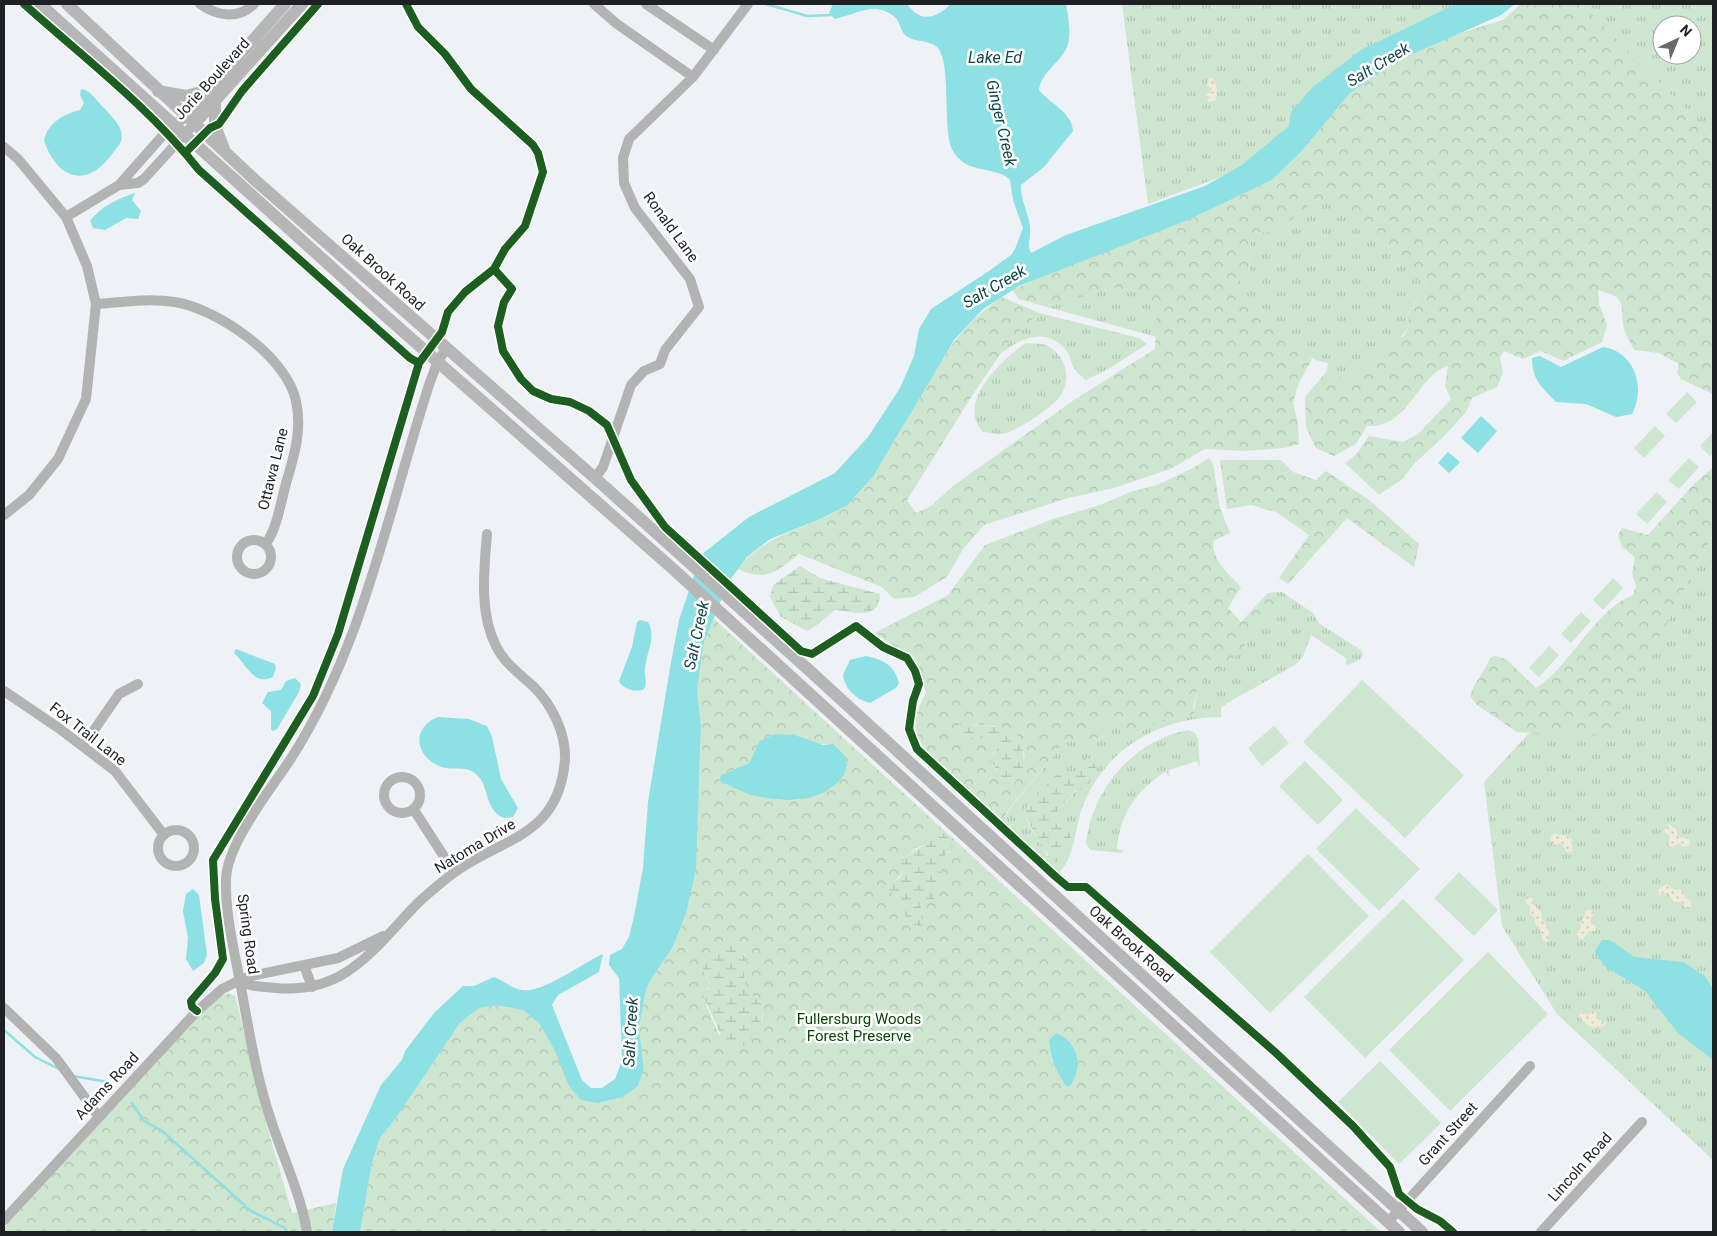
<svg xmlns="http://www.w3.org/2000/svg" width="1717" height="1236" viewBox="0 0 1717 1236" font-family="Roboto,sans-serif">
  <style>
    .grass { fill: url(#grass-tufts); fill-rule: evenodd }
    .forest { fill: url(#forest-crowns); fill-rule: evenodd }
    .wetland { fill: url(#wetland-marsh) }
    .sand { fill: url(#sand-dots) }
    .pitch { fill: #cee5d0 }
    .water { fill: #8de0e3 }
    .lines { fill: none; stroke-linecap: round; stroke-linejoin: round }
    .stream { stroke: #8de0e3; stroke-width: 2.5 }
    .minor { stroke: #b3b3b4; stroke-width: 10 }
    .major { stroke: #b6b6b7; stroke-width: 12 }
    .cycleway-casing { stroke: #fff; stroke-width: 11 }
    .cycleway { stroke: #1b5e20; stroke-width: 8 }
    .labels { text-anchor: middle; stroke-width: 5; stroke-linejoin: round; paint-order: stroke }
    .street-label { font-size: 15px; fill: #1e2023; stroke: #fff }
    .park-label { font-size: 15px; fill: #094607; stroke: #fff }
    .water-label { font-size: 16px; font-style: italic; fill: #104647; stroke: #fff }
  </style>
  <defs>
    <pattern id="grass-tufts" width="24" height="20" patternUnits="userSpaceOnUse" patternTransform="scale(1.25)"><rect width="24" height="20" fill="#cee5d0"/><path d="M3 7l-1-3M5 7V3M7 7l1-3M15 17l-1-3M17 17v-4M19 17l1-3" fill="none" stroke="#b0c4b2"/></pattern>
    <pattern id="forest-crowns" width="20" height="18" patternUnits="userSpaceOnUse" patternTransform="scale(1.25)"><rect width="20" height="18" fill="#cee5d0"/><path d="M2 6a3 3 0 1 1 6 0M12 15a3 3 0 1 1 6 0" fill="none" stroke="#b0c4b2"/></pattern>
    <pattern id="wetland-marsh" width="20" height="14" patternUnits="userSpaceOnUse" patternTransform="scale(1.25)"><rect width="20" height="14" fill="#cee5d0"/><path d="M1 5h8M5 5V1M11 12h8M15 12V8" fill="none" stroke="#b0c4b2"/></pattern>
    <pattern id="sand-dots" width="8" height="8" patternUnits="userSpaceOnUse" patternTransform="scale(1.25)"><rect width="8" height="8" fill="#efebd9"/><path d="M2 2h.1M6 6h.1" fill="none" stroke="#ccc9ba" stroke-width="1.8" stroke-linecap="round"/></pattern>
  </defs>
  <rect width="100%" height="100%" fill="#eef1f6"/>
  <!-- grass -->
  <path class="grass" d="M1122,4h348l-183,128 -45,37 -94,35z
    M1582,4h131v133zM1662,25h30v30h-30z
    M1316,199l17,3 94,82 -20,30 3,10c-9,19 -45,46 -63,57l-20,-10 1,-8c-31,-4 -66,-42 -90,-62l-2,-18 13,-9 2,-41 20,-1 13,-6z
    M1112,288l32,4 13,14v31l-110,-30z
    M1039,313l100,25 8,6 -37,24 -24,12c-4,-4 -9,-7 -12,-12 -3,-5 -4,-13 -8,-18 -21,-24 -45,-12 -66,4l10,-14z
    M1026,343c6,1 14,0 20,2 18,8 26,31 16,48 -6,13 -46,39 -60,41 -6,1 -14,-2 -19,-2 -3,-4 -7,-9 -8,-14 -6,-27 31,-62 51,-75z
    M1713,534v626l-156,-146 -55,-88 -18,-144 47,-51 77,4z
    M1282,592l31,21 7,11 41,26 2,5 -2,4 -13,6 -3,-2 2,-4 -36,-24 -8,22 -8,8 -66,37 -8,6v9c-62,0 -119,33 -140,94 -7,22 -6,47 -24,64l-40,-38 4,-2 -17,-17c17,-28 43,-48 59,-76l38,-4 -3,-9 8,-10 10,-3 23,17 23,-13 31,-5 6,-31 36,-27 16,-19 9,-24 17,-18 -9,-3zM1075,771l2,19 -21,23 1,7 9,4 7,17 -10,13 -16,2c-6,-17 -20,-28 -23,-46l45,-30 3,1z
    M1188,730l7,3 3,6 2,28 -3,-6 -28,9 1,7 -5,-5c-29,19 -45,42 -48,77l6,1v3l-33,-3 -4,-7c7,-55 47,-102 102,-113z"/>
  <!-- forest -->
  <path class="forest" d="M1521,4h61l131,133v257l-32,-15 -4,-6 2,-9 -20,-11 -25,-3c-3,-7 -10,-17 -11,-26 -2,-24 2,-26 -25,-34l1,14 8,21 -5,17 -39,19 -22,-10 -18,8 -19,-8 -4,7 3,15 -6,14 -25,11 -6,14 -22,24 -29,27 -14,17 -22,15 -34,-32 11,-8 13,-19 34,6 15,-8 33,-35 -6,-13 3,-20c-31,9 -39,63 -81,60l-11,18 -22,12 -18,-8 -10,-21 -1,-30 22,-26 20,10c20,-12 37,-39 57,-45l6,-12 -3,-9 20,-31 -94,-81 -17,-4 -32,27 -13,6 -20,1 -2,41 -13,9 3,18 52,44 21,14 -14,26 -5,18 5,21 1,20 -15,4 -40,3 -39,-2 -35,20 -56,19 -46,10 -84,27 -21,24 -16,28 -33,20 -20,2 -12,-12 -83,-33c-23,18 -32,28 -61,15 26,-33 58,-37 93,-55 6,-4 15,-7 20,-12 60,-63 75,-155 151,-205l37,16 -29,27 -35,51 -68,109 9,13 15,-7 22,-20 124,-88 78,-49 2,-43 -13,-14 -32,-4 -65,19 -28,-8 -7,-9 41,-19 135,-51 84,-40 29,-28 49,-59 47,-32 63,-28 43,-13z
    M1209,458l4,6 7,44 10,25 -17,8c0,21 14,31 28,46l-13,21 13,14 27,-29 9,3 3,11 -20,7 -9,24 -16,19 -36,27 -6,24 1,7 -32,5 -23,13 -12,-5 -1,-5 -10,-7 -10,3 -8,10 4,4 -1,5 -38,4c-16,28 -42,47 -59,75l17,18 -4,2 -89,-84c-18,-23 -15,-36 -2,-60 -8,-35 -23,-40 -51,-60l73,-38 37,-50 68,-26 50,-15 27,-12 27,-7 36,-17zM961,723l33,3 26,11 5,21 -28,15 -5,-11v-8l4,-3 1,-7 -4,-5 -20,-2 -9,2z
    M1220,460h61l12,12 23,8 10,-9 43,29 50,44 -5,23 -67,-49 -59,66 -9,-6 30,-43 -33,-23 -25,-7 -24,4z
    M1713,467v67l-105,202 -91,-4 -40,-27 -7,-9c4,-14 15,-24 20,-38l5,-2 11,3 30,29c36,-23 58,-78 97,-93l3,-9 -4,-12 3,-17 -13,-10 -4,-12 4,-7 26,7 45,-50z
    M713,618l668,614h-1021l12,-69 8,-25 16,-20 64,-95 19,-15 16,-3 28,5 16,13 16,28 43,52 25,-6 15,-11 6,-17 -5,-41 8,-43 26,-38 13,-34 13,-124 2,-63 -4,-36 7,-48zM795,735l23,9h12l-64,54 -16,-3 -31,-14 2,-6 28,-12 7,-13zM936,831l14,21 -5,2 -6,30 -5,2 -4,15 -7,1 -3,8 -9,14 -12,-25 -11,-10 1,-5c13,-7 14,-11 15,-25l12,-11 11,-4 1,-8zM725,951h12l9,4 -3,22 2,8 5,10 13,10 -1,17 -43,13 -13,-30v-16l5,-2 -5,-10 4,-21 11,-2zM1055,1034l11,52 -14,-25 -3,-21z
    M227,993l8,3 1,4 31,126 25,87 44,-10 -4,29h-328v-4l204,-224z"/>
  <!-- wetland -->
  <path class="wetland" d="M800,566l20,12 60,16c0,27 -27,18 -45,16 -10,7 -16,15 -28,21l-26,-14 -11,-20 3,-12z
    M961,723l44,5 15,9c5,19 8,40 -13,50 -9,-9 -10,-21 -20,-30l9,-5 1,-8 -4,-5 -20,-2 -13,2 -4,-11z
    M1084,758l5,1 7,7 -3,9 -12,15h-5l-20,23 2,7 8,4 7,17 -1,6 -9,7 -1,7 -7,1c-8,-5 -29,-42 -31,-52l31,-34 6,-2 11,7 3,-10z
    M936,830c7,0 16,11 17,18l-8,6 -6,30 -5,2 1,13 -12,3 -3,8 3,13 -2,3c-16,1 -16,-18 -23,-28 -2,-3 -7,-6 -10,-8l1,-6 11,-6 3,-6 -2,-9c8,-10 16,-14 26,-19l1,-8z
    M731,946l17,12c-7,27 -6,29 15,47 -1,19 -4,35 -24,42l-14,-3 -23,-51 9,-6c-2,-9 -18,-24 -1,-31 4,-2 8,-1 12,-3 4,-2 4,-5 9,-7z"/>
  <!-- sand -->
  <path class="sand" d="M1209,77l5,2 3,10 -1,11 -8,2 -2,-8 5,-1 1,-4 -5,-3z
    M1668,824l8,5 2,8 10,1 2,4 -1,4 -6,1 -4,-4 -7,4 -4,-2 2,-9 -6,-5z
    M1554,834l17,3 2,15h-7l-4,-9 -10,2 -2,-8z
    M1667,884l8,6 6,-1 5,9 5,4v5l-4,2 -7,-7h-6l-6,-9 -9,1 -1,-5z
    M1527,897l5,1 2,6 8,9 -1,5c6,5 11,17 6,24l-4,-1 -3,-12 -5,-5v-6l-5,-4v-7l-5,-6z
    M1591,910l3,4 -4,6 7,8 -2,3h-6l-6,8h-4l-2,-5 4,-6 -1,-6 4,-4 1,-7z
    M1581,1011l7,4 2,-3h6l1,7 9,3v3c-13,6 -19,1 -27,-9z"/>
  <!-- pitch -->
  <path class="pitch" d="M1687,392l10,10 -21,21 -10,-9z
    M1655,426l10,10 -21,22 -10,-10z
    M1713,432v21l-3,3 -10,-10z
    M1689,458l10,9 -20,22 -11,-9z
    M1657,492l10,10 -20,22 -11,-10z
    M1613,578l10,10 -20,22 -10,-10z
    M1581,612l10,9 -20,22 -10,-9z
    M1549,646l10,9 -20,22 -10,-9z
    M1362,680l102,95 -59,63 -102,-96z
    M1274,726l15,17 -27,23 -14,-18z
    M1305,761l38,39 -25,25 -39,-39z
    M1356,808l64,61 -41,42 -63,-62z
    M1308,854l61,62 -99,97 -60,-61z
    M1459,872l39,38 -24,26 -40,-38z
    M1403,899l61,61 -99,98 -61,-61z
    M1488,952l60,62 -98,97 -61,-61z
    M1380,1061l61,62 -42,41 -61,-62z"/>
  <!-- water -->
  <path class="water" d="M833,4h74c14,20 29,14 44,0h115c2,13 6,30 1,43 -7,16 -26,25 -28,43 11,14 33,22 34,41l-29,36 -23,18c-1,18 11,33 9,48 0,8 -3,11 1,20l35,-18 139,-49 37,-21 47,-39 2,-14 22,-25 48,-37 95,-46h59l-14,11 -104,46 -47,32 -49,59 -29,28 -84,40 -169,66 -36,23 -29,31 -80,135 -26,30 -30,15 -48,19 -23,18 -18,24 -25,61 -7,48 4,36 -5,143 -10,44 -13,34 -26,38 -8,43 5,41 -6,17 -15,11 -25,6 -17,-3 -12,-14 -14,-35 -16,-28 -16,-13 -28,-5 -16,3 -19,15 -64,95 -16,20 -8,25 -12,69h-28l11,-63 38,-84 21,-25 3,-9 29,-38 29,-27h11l20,-9c9,3 18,12 28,13 20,4 62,-28 81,-36l-4,18 -41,23 -6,10 30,75 9,8h11l13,-9 7,-19 -3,-82 -10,-13 1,-10 12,-6 7,-12 5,-20 9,-49 5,-66 22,-134 9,-48 22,-65 48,-38 86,-44 33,-36 32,-49 14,-32 5,-27 12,-20 58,-38 22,-16 4,-6 8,-21 -10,-28 -3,-20c-13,-15 -45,-4 -58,-31 -10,-23 0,-87 -15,-102 -9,-8 -23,-4 -32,-12 -4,-4 -5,-12 -9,-17 -21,-18 -38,-4 -61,1l-6,-6z
    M81,89c10,1 15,12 23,19 7,8 18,17 18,29 0,6 -6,11 -9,16 -26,36 -55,27 -69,-12 3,-18 20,-27 36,-31l4,-7 -4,-8z
    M135,193l-3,7 9,11 -3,8 -12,-1 -21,12 -12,-2 -3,-7c10,-14 29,-23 45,-28z
    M1603,347c32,5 43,40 29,67l-16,3 -30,-13 -30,-2c-14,-15 -24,-22 -24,-44l8,-2 21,11z
    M1481,416l16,15 -19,22 -17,-15z
    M1448,452l12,10 -11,11 -11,-10z
    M640,620l8,2c9,16 -2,30 -3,47 -1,7 3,13 -1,20 -7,4 -22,0 -25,-8l13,-34 5,-25z
    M236,649l39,15 1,4 -3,9c-19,10 -27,-13 -39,-24z
    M866,656c17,4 28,8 33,27l-3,5 -26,15c-15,-4 -25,-14 -27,-28l7,-15z
    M295,678l6,6 -2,8 -22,37 -4,2 -2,-2v-18l-9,-8 6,-11 13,-2 5,-9z
    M438,717l31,2 18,7 5,11 9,42 17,29 -5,9 -9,1c-20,-8 -14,-32 -28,-44 -12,-10 -24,-2 -37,-8 -25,-11 -27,-39 -1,-49z
    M775,734l20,1 28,10 10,-1 12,12 2,9 -3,10 -7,8 -12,9 -16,6 -21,2 -22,-2 -16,-3 -31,-14 2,-6 28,-12 11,-22z
    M193,889l6,6 8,60 -3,8 -11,8 -7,-12 2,-21 -5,-27 3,-17z
    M1602,940h8l24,17 49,5 22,14 8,13v71l-35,-27 -33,-42 -42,-26 -8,-14z
    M1056,1033c22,9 28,33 14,53h-4c-12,-20 -14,-22 -17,-46z"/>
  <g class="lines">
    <!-- stream -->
    <path class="stream" d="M766,4l41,12 24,-1
      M4,1030l31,27 24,12
      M73,1076l35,6
      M132,1103l12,18 17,9 90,81 34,17 2,4"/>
    <!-- minor -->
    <path class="minor" d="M200,4c17,12 38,16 54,0
      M594,4l23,20 76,53
      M646,4l68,46
      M4,147l14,12 48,58 21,49 9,38 -10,95 -28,60 -29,36 -25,20
      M119,185l19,-2 6,-4 50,-55
      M66,217l53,-32 46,-52 21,-17
      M96,304c26,-2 53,-6 79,-2 43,7 112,55 121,99 6,28 -1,52 -9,79 -6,20 -9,46 -21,64
      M595,478l8,-11 28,-82 13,-14 16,-7 5,-14 34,-43 -9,-28 -55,-71 -11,-25 -1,-25 6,-19 64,-62 55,-73
      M237 557a17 17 0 1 1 34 0a17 17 0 1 1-34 0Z
      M4,691l56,38 55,42 49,64
      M83,746l36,-52 19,-10
      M384 795a18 18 0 1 1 36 0a18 18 0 1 1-36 0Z
      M414,810l40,62
      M158 848a18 18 0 1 1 36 0a18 18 0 1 1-36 0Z
      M304,965l8,22
      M240,981c12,7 23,5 36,7 68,6 96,-37 137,-80 10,-11 22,-20 34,-30 50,-41 112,-37 118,-119 1,-26 -13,-54 -31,-72 -14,-13 -29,-23 -38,-41 -17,-33 -12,-76 -9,-112
      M4,1008l52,50 43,59
      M4,1220l193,-209 25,-22 14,-7 15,-6 87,-18 45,-22
      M1388,1222l142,-156
      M307,1232c-7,-42 -27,-81 -39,-121 -13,-41 -20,-86 -28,-129 -6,-33 -15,-68 -14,-103 1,-35 44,-89 64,-119 74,-114 98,-250 140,-378l8,-21 8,-12
      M1541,1232l101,-110"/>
    <!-- major -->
    <path class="major" d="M40,4l349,315 283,249 727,664
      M67,4l189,177 339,297 215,193 612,561
      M158,91l28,5 23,-6
      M215,101v25l9,23
      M186,116l99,-112
      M194,124l108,-120"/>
    <!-- cycleway casing -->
    <g class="cycleway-casing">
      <path id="cycleway" d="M24,4c59,53 125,103 175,166l211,188 9,5
        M185,153l25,-25 9,-4 23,-33 76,-87
        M494,269l18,20 -8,13 -6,24 5,25 18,28 12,12 18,8 19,3 19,9 18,14 24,55 34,47 136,124 11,3 44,-28 27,21 24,11 8,13 4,13 -6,17 -4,28 8,20 139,128 12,10h18l189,165 78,74 37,41 9,27 18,15 23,12 13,11
        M197,1011l-5,-4 -1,-6 24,-28 8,-14 -8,-60 -2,-39 100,-164 25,-62 81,-271 23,-31 6,-20 17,-20 29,-23 11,-20 20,-23 18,-54 -5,-19 -5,-8 -62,-56 -26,-35 -27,-27 -12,-23"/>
    </g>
    <!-- cycleway -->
    <use href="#cycleway" class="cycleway"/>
  </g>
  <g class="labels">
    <!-- street labels -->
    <g class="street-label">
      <text transform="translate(212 79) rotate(-48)" y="5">Jorie Boulevard</text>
      <text transform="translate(671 227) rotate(54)" y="5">Ronald Lane</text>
      <text transform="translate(383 272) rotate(42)" y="5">Oak Brook Road</text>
      <text transform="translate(273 469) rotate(-76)" y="5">Ottawa Lane</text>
      <text transform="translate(88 734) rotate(38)" y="5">Fox Trail Lane</text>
      <text transform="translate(475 846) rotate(-31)" y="5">Natoma Drive</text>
      <text transform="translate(248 934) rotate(82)" y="5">Spring Road</text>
      <text transform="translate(1131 944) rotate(42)" y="5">Oak Brook Road</text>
      <text transform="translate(107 1086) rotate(-47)" y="5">Adams Road</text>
      <text transform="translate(1448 1134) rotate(-48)" y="5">Grant Street</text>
      <text transform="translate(1580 1167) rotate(-48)" y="5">Lincoln Road</text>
    </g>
    <!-- park labels -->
    <g class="park-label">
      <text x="859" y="1024">Fullersburg Woods<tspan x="859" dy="17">Forest Preserve</tspan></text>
    </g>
    <!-- water labels -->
    <g class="water-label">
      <text x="995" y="63">Lake Ed</text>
      <text transform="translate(1378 64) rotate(-31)" y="6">Salt Creek</text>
      <text transform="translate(1002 123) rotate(77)" y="6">Ginger Creek</text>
      <text transform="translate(994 286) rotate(-30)" y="6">Salt Creek</text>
      <text transform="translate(696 635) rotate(-78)" y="6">Salt Creek</text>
      <text transform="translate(630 1032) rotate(-87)" y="6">Salt Creek</text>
    </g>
  </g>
  <!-- border -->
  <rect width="1717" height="1236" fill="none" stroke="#1e2023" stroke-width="10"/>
  <!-- north arrow -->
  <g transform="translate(1677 40) rotate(44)"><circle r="24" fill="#ffffff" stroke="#a5a6a7"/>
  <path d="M0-4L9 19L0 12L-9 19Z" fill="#67696d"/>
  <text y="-8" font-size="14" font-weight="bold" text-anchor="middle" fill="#1e2023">N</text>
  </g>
</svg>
